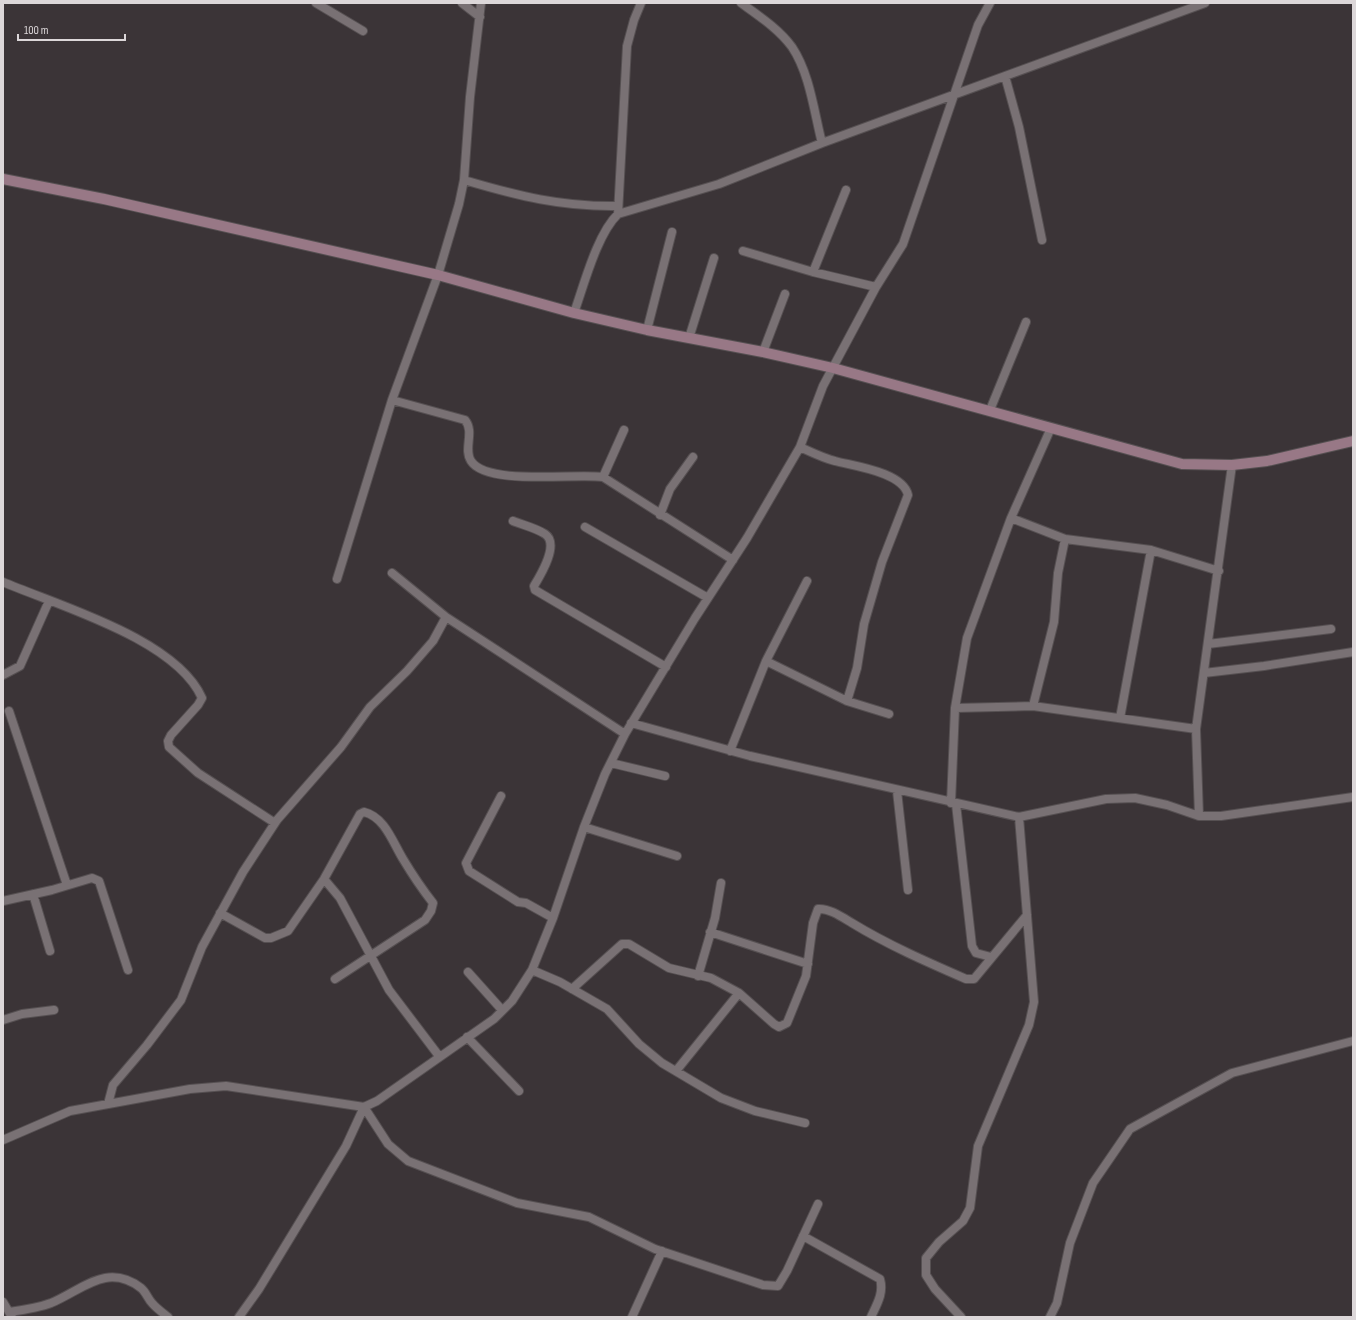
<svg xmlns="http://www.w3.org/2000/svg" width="1356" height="1320" viewBox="0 0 1356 1320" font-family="'Sofia Sans Condensed',sans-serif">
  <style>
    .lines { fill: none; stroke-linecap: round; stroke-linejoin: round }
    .street-casing { stroke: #565052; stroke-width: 10 }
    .secondary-casing { stroke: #565052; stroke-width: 12 }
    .street { stroke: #797174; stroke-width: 8 }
    .secondary { stroke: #987886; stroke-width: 10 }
  </style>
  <rect width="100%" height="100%" fill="#3b3437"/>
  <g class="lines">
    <!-- street casing -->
    <g class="street-casing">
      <path id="street" d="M316,3l47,28
        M462,3l18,14
        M741,3c18,13 38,26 51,44 18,27 22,65 30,96
        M1005,76l14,51 23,113
        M464,180c54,16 98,27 154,26
        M618,214l9,-168 7,-26 7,-17
        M743,251l70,21 63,15
        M813,272l33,-82
        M574,313c10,-28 23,-79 44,-99l101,-30 103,-41 383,-140
        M647,330l25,-98
        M689,338l25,-80
        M763,352l22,-58
        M392,400l73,20c10,12 -2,29 6,41 16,25 105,12 132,16l130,83
        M990,410l36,-88
        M800,447c11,5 23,11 35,14 18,5 68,11 73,34l-26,67 -18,62 -7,44 -10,33
        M603,477l21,-47
        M660,515l10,-26 23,-32
        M1011,518l54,21 86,11 68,21
        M513,521c10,4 23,7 32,13 15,10 -5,42 -11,52l1,4 131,77
        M585,527l123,71
        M392,573l54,44 179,117
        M337,579l55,-179 46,-125 21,-71 5,-24 6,-83 11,-94
        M3,582c56,24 173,57 199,116l-4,7 -27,30 -3,6 1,6 29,26 77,50
        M1208,644l123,-15
        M766,661l81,40 42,13
        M1204,673l60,-7 89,-14
        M3,675l17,-9 29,-65
        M1033,706l21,-84 4,-49 7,-34
        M955,708l78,-2 163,23
        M9,711l58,174
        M1120,718l31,-168
        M631,723l119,33 269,61 87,-18 29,-1 32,7 32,11h22l132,-19
        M730,751l36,-90 41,-80
        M611,763l54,13
        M897,791l11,99
        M501,796l-35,67 3,8 49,31 8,1 27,15
        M951,803l4,-95 12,-70 44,-120 40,-90
        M956,804l16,142 4,7 15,4
        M1199,816l-3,-87 36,-264
        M584,827l93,29
        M324,879l16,19 49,92 50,66
        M33,894l17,57
        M3,901l49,-11 40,-12 7,3 29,89
        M220,913l45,25h6l17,-7 36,-52 36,-65 4,-2c21,5 29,31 39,47 9,15 19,30 30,44l-2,8 -6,9 -90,59
        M710,932l98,32
        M532,970l28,12 47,27 32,35 23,19 59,35 34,13 50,12
        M468,972l34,38
        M698,976l17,-58 6,-35
        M572,989l50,-45h7l40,24 42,10 28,15 -63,78
        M739,993l35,31 5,3 8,-4 19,-47 7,-53 5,-14c11,-1 24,8 34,14 36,22 75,39 114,56h8l53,-64
        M3,1020l19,-6 32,-4
        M467,1037l52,54
        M108,1104l5,-19 34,-40 34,-45 21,-53 41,-75 34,-52 64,-73 29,-40 37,-36 26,-30 13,-24
        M364,1107l24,37 20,17 109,42 72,14 66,32 108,36 15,1 9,-15 31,-67
        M3,1140l67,-29 120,-22 36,-3 138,21 13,-6 117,-82 18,-18 20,-31 21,-52 31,-91 21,-53 20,-40 70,-116 52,-80 53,-91 23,-61 53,-99 27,-43 75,-219 12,-22
        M803,1236l77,43c4,14 -3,25 -9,38
        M3,1302l9,15
        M9,1312c14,-2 29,-4 42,-9 31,-13 56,-41 90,-15 5,4 7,11 11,15 4,5 11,10 16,14
        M239,1317l20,-28 87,-143 18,-39
        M632,1317l30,-66
        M961,1317l-26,-28 -9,-14v-17l13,-16 24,-21 7,-13 8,-62 51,-121 5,-23 -15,-185
        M1050,1317l7,-14 13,-60 23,-60 37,-54 102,-56 121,-32"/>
    </g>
    <!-- secondary casing -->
    <g class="secondary-casing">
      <path id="secondary" d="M3,179l101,20 334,76 136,38 73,17 116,22 70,16 349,96 50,1 35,-4 86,-20"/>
    </g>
    <!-- street -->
    <use href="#street" class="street"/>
    <!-- secondary -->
    <use href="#secondary" class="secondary"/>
  </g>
  <!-- border -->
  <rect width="1356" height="1320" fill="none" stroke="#dcd7d9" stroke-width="8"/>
  <!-- scale -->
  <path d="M18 34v6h107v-6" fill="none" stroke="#dcd7d9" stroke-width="2"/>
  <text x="24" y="34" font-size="12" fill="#dcd7d9" stroke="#3b3437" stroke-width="3" paint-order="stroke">100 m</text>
</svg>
